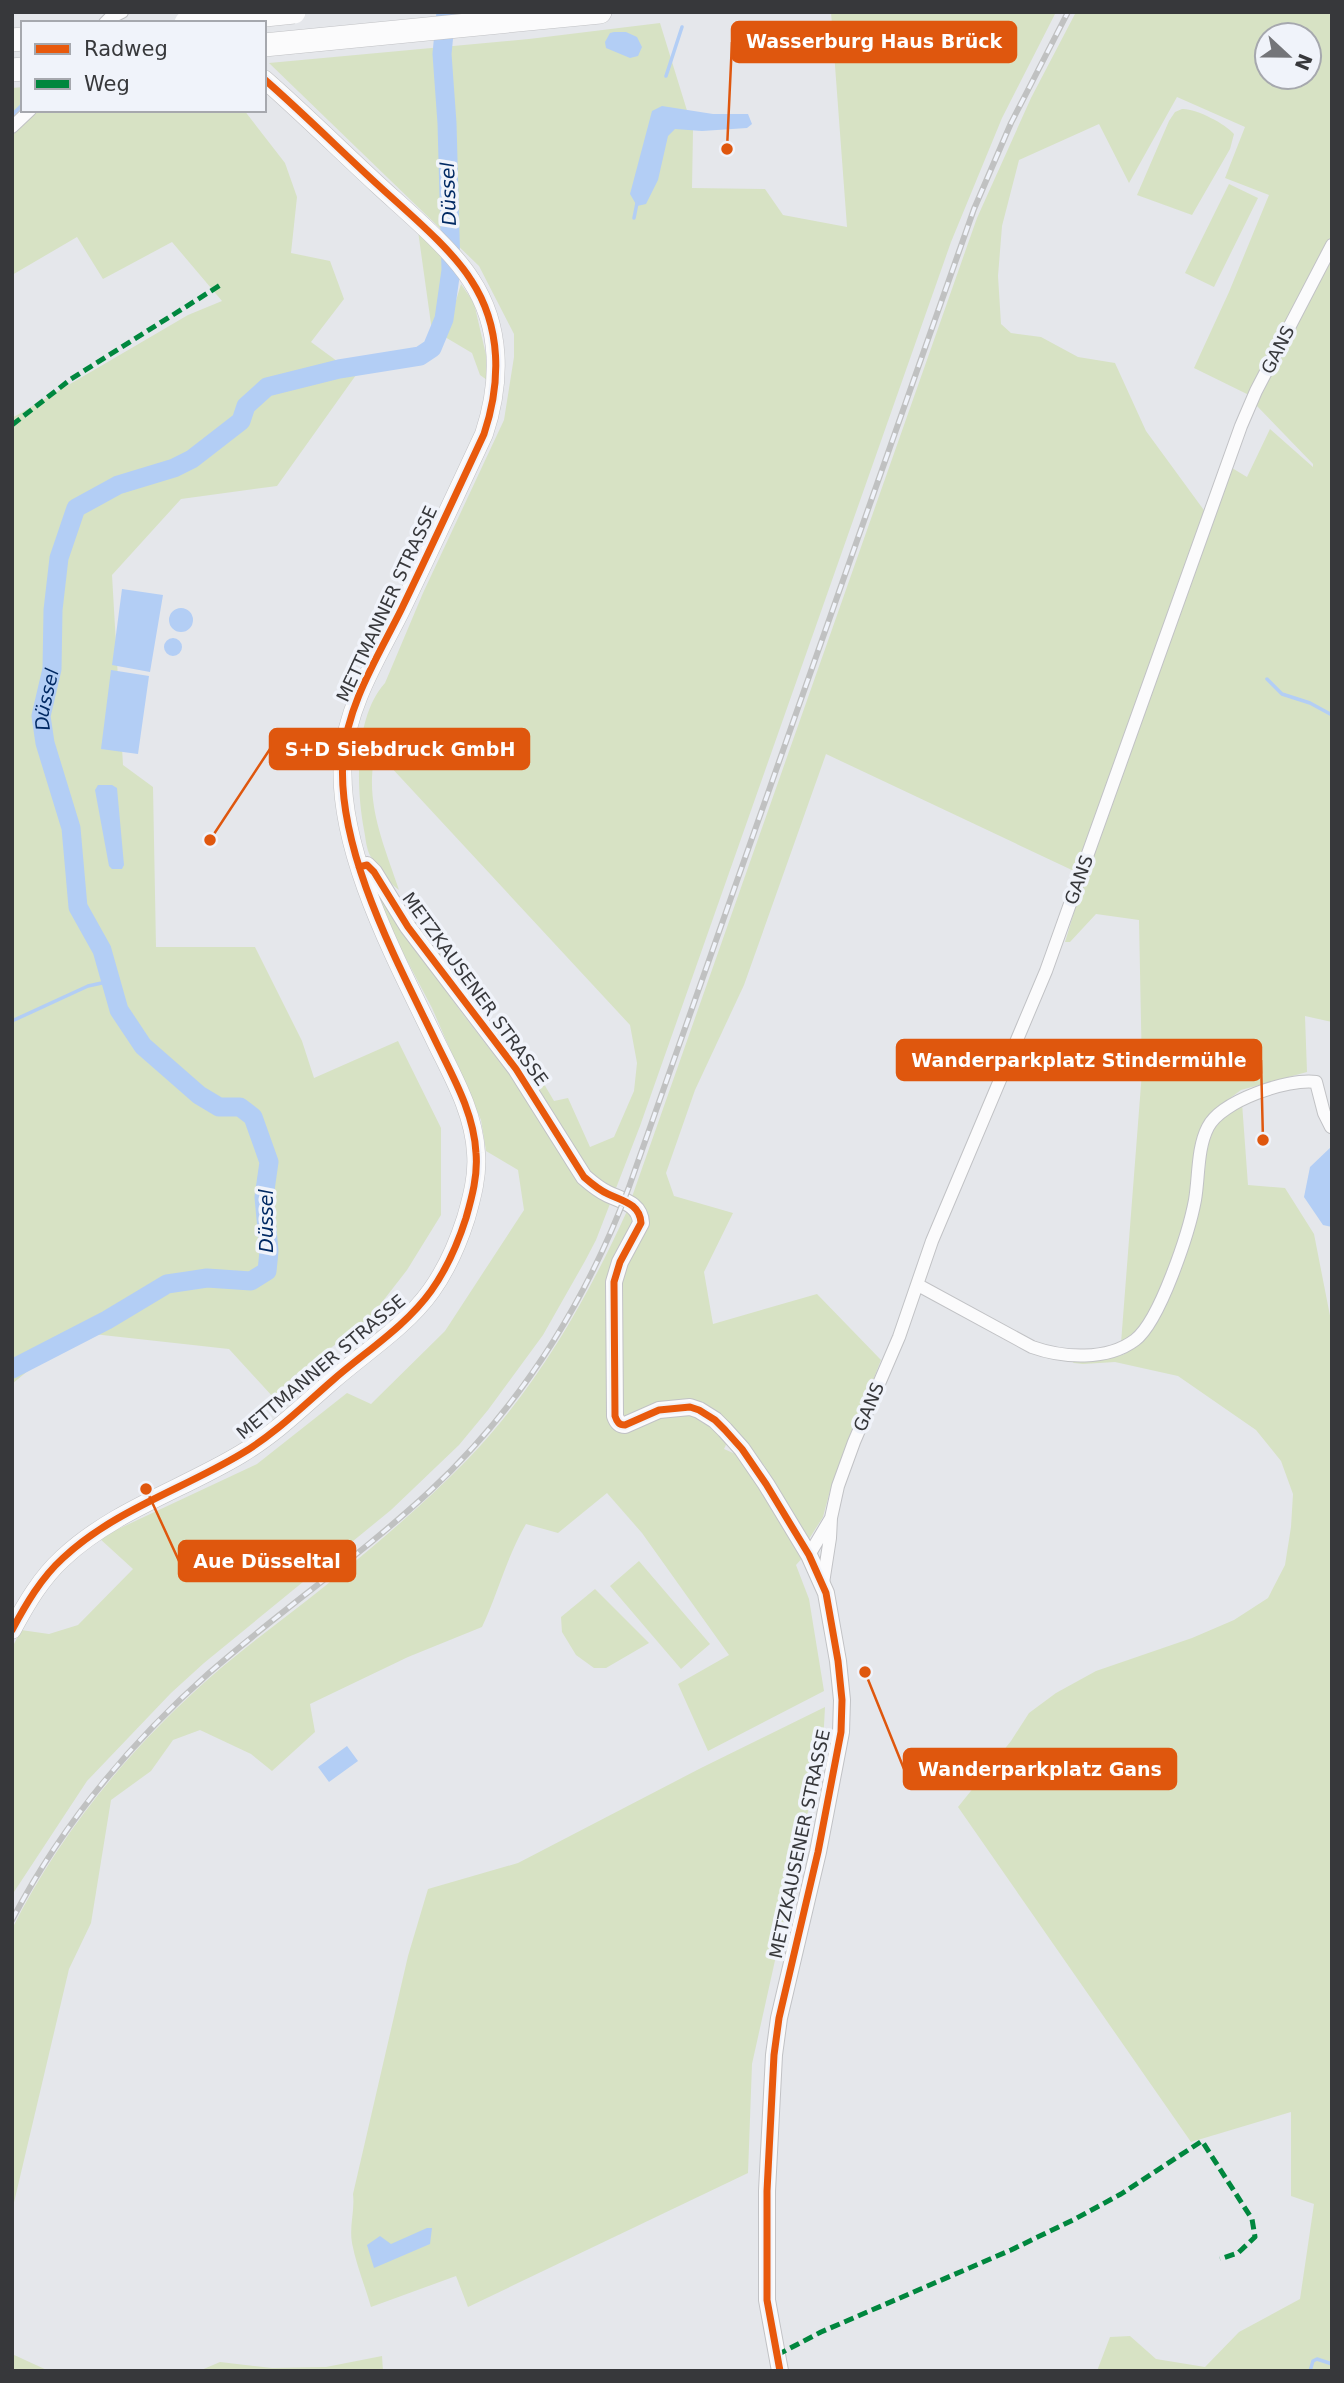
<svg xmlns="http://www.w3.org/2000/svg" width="1344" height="2383" viewBox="0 0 1344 2383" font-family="'DejaVu Sans',sans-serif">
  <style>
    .green { fill: #d7e2c4; fill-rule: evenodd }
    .water { fill: #b3cef5 }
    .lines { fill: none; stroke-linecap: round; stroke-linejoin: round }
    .stream { stroke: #b3cef5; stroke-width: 3.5 }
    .river { stroke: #b3cef5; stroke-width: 19 }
    .minor-casing { stroke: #c1c2c5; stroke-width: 14 }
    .tertiary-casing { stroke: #c1c2c5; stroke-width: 18 }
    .secondary-casing { stroke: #c1c2c5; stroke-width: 19 }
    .motorway-casing { stroke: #c1c2c5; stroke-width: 24 }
    .minor { stroke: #fbfbfc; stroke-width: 12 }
    .tertiary { stroke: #fbfbfc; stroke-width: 16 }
    .secondary { stroke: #fbfbfc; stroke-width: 18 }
    .motorway { stroke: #fbfbfc; stroke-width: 23 }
    .rail-casing { stroke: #c0c1c1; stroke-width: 6 }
    .rail { stroke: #f0f3fa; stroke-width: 3.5; stroke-dasharray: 10; stroke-linecap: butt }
    .motorway-bridge-casing { stroke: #c1c2c5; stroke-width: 24; stroke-linecap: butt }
    .motorway-bridge { stroke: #fbfbfc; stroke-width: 23 }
    .quiet { stroke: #00873e; stroke-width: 5; stroke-dasharray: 10 5; stroke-linecap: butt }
    .cycleway-casing { stroke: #f0f3fa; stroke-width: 11 }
    .cycleway { stroke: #e8590c; stroke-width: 7 }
    .labels { text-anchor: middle; stroke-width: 7; stroke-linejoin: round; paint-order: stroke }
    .street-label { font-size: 18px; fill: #37383b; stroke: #f0f3fa }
    .water-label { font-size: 19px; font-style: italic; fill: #002963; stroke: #f0f3fa }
    .leader { fill: none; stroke: #df570e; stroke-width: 2.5 }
    .callout-dot { fill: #df570e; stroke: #f0f3fa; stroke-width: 2.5 }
    .callout { fill: #df570e; stroke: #df570e; stroke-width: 2.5 }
    .callout-label { font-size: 19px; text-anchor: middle; font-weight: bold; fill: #fff }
  </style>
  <rect width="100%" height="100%" fill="#e5e7eb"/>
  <!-- green -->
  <path class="green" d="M831,12h225l-54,106 -51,124 -311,884 -44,114 -11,21 -42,74 -55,75 -29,35 -68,65 -187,153 -33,30 -84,88 -75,114v-247l9,-18 28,4 29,-9 55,-56 -34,-31 158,-74 90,-71 24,11 74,-73 79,-121 -6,-40 -32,-19 -5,-31 -49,-112 -31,-59 -29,-62 87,122 53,69 22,-11 20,34 14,-3 22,49 24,-10 20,-46 3,-28 -7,-38 -254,-274c-13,48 8,94 23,139 -12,-9 -21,-21 -28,-33 -5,-8 -5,-18 -7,-27 -8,-43 -10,-113 21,-147l38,-90 81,-173 10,-63v-23l-35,-68 -210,-203 260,-24 131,-16 33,107 -1,58 73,1 18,26 64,12z
    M1076,12h256v227l-81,157 -57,-28 35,-76 40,-97 -44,-17 20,-51 -68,-30 -48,86 -30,-59 -80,36 -17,66 -4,50 3,48 10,9 30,4 37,20 37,6 31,68 60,82 26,-45 15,9 23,-48 43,38v-3l-57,-59 76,-152v769l-27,-6 2,56 -66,18 -28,21 -11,21 -20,101 -25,66 -20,32 -16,12 21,-271 -3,-152 -43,-6 -26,28h-5l16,-53 -7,-18 -248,-117 -82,231 -49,105 -29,83 8,23 59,17 -29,59 9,52 104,-30 64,66 -50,127 -8,30 -14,22 -45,-74 -32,-33 -8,17 16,7 64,100 -8,9 13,34 15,92 -116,60 -30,-67 51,-29 -87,-122 -35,-40 -49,40 -32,-9c-19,32 -28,69 -44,103l-74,30 -98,47 5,28 -43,39 -21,-17 -51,-24 -27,10 -22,31 -40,29 -20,123 -22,46 -57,242v-282c49,-98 120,-183 202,-255 37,-32 78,-61 116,-92 48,-39 95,-79 138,-123 69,-72 118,-158 159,-248l350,-993 54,-120zM1267,35h42v42h-42z
    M23,87v16l-11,13v-28z
    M1182,109c13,-1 44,15 52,25l-4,15 -38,66 -55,-20 32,-74 6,-9z
    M35,110h209l41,53 12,34 -6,56 39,8 14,38 -33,43 45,33 -79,111 -96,13 -69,76 11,190 30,22 3,160h99l47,94 12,37 84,-37 43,87v87l-34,55 -38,49 -74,56 -22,22 -44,-48 -154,-17 -63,52v-966l176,-103 34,-14 -50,-59 -69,37 -26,-42 -65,38v-139z
    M1229,184l29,14 -44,89 -29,-14z
    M418,231l28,29 -9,64 -5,7z
    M461,284l13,19 12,52 1,25 -7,-5 -8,-22 -27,-16z
    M1242,1103l6,82 37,3 29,46 18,92v1045h-235l13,-34 20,-1 26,23 49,8 34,-35 61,-33 14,-95 -23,-8v-84l-100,30 -233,-335 53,-66 18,-28 27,-20 40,-22 96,-33 42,-18 34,-22 17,-33 6,-38 2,-33 -12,-33 -25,-31 -78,-54 -63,-14 -32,2 -9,-1 -5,-3 54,-5 20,-15 25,-44 27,-69 10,-56 2,-33 8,-13z
    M639,1561l71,83 -29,25 -71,-83z
    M595,1589l54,54 -43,25h-12l-18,-13 -14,-23 -1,-15z
    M825,1707l-2,37 -71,320 -4,109 -280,134 -12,-31 -85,31c-6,-21 -15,-43 -19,-64 -3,-17 3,-32 1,-49l55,-238 20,-67 90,-26 183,-95z
    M12,2354l37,17h-37z
    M382,2356l1,15h-184l21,-9 52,6 54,-1z"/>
  <!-- water -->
  <path class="water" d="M614,32h12l11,5 5,10 -4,9 -8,2 -24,-10 -1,-6 5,-9z
    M662,106l51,8h35l4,10 -5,4 -45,3 -27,-2 -7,7 -10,44 -12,24 -9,2 -7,-12 22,-83z
    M122,589l41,6 -13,77 -38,-7z
    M169 620a12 12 0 1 1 24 0a12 12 0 1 1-24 0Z
    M164 647a9 9 0 1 1 18 0a9 9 0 1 1-18 0Z
    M111,670l38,6 -11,78 -37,-5z
    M98,785h14l5,3 7,77 -2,4h-10l-3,-3 -14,-76z
    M1332,1146v81l-9,-2 -19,-28 6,-30z
    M347,1746l11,15 -29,21 -11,-15z
    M427,2228h5l-2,16 -56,24 -7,-23 13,-9 11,8z"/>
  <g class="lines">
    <!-- stream -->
    <path class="stream" d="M666,76l16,-49
      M12,115l11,-11
      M634,218l3,-15
      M1267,679l15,15 28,9 22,12
      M12,1021l76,-35 23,-5
      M1288,2371h1
      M1310,2371l3,-10 4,-2 15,5"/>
    <!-- river -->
    <path class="river" id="s1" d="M12,1369l95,-49 60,-36 40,-6 44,3 16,-10 2,-20 -5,-54 5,-35 -16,-45 -13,-10h-21l-20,-12 -56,-49 -24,-36 -17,-60 -24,-43 -7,-79 -26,-85 -4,-27 11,-47 1,-59 6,-52 17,-50 42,-23 56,-17 18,-9 49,-38 5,-15 21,-19 72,-18 81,-13 12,-8 12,-29 7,-49 -4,-147 -5,-69 4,-42"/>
    <!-- minor casing -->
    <g class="minor-casing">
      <path id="minor" d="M105,23l5,-5 12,-6
        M12,127l18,-17
        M918,1285l114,62c31,11 75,14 103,-7 25,-19 54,-108 60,-140 4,-23 2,-52 13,-73 13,-26 80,-49 108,-45l8,31 7,14
        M809,1555l22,-37 7,-32 16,-44 45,-105 33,-96 114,-270 195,-545 15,-35 76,-146
        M823,1583l7,-45 1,-20"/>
    </g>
    <!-- tertiary casing -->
    <g class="tertiary-casing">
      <path id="tertiary" d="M359,867l8,-2 7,7 34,55 108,142 68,108c8,7 15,13 24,17 15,7 32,10 33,29l-21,39 -6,20 1,134c2,6 4,9 10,9l34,-15 31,-3 9,3 16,10 10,10 17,19 24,35 43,71 17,38 12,68 4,39 -1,32 -23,120 -39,166 -5,37 -7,136v109l13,71"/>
    </g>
    <!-- secondary casing -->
    <g class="secondary-casing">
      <path id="secondary" d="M12,1630c14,-26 29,-52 51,-72 50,-47 120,-69 178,-104 34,-20 62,-48 92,-74 32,-28 73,-54 98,-89 15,-21 27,-48 35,-73 6,-21 12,-43 10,-65 -2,-40 -23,-76 -40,-111 -39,-81 -100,-192 -93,-284 4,-54 36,-103 59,-150 28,-58 55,-116 82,-174 17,-51 18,-107 -13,-154 -20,-32 -65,-69 -93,-95 -38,-35 -75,-72 -114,-106"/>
    </g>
    <!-- motorway casing -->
    <g class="motorway-casing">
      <path id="motorway" d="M12,40l11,-1
        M264,45l336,-33
        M12,70l11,-1"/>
    </g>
    <!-- minor -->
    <use href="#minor" class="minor"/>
    <!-- tertiary -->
    <use href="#tertiary" class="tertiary"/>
    <!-- secondary -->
    <use href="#secondary" class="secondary"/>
    <!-- motorway -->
    <use href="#motorway" class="motorway"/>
    <!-- rail casing -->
    <g class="rail-casing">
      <path id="rail" d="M12,1920c50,-96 116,-175 197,-247 72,-63 151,-117 221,-182 90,-84 156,-189 199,-304l345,-978 37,-86 57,-111"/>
    </g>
    <!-- rail -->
    <use href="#rail" class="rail"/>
    <!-- motorway-bridge casing -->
    <g class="motorway-bridge-casing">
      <path id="motorway-bridge" d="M186,23l108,-11"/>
    </g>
    <!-- motorway-bridge -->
    <use href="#motorway-bridge" class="motorway-bridge"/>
    <!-- quiet -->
    <path class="quiet" d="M12,425l59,-46 151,-95
      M777,2355l44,-23 190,-82 64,-31 46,-25 81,-53 50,78 3,18 -17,16 -18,6"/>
    <!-- cycleway casing -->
    <g class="cycleway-casing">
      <path id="cycleway" d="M359,867l8,-2 7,7 34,55 108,142 68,108c8,7 15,13 24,17 15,7 32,10 33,29l-21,39 -6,20 1,134c2,6 4,9 10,9l34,-15 31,-3 9,3 16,10 10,10 17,19 24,35 43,71 17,38 12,68 4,39 -1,32 -23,120 -39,166 -5,37 -7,136v109l13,71
        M12,1630c14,-26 29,-52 51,-72 50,-47 120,-69 178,-104 34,-20 62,-48 92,-74 32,-28 73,-54 98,-89 15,-21 27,-48 35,-73 6,-21 12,-43 10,-65 -2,-40 -23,-76 -40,-111 -39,-81 -100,-192 -93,-284 4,-54 36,-103 59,-150 28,-58 55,-116 82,-174 17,-51 18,-107 -13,-154 -20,-32 -65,-69 -93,-95 -38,-35 -75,-72 -114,-106"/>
    </g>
    <!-- cycleway -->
    <use href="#cycleway" class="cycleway"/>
  </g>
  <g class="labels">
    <!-- street labels -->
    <g class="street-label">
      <text transform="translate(1278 350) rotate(-63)" y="6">GANS</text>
      <text transform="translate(387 604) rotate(-65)" y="6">METTMANNER STRASSE</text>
      <text transform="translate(1079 880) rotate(-70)" y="6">GANS</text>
      <text transform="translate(475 989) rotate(54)" y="6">METZKAUSENER STRASSE</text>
      <text transform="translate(321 1367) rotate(-40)" y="6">METTMANNER STRASSE</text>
      <text transform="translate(869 1407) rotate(-67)" y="6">GANS</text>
      <text transform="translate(800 1844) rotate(-78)" y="6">METZKAUSENER STRASSE</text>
    </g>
    <!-- water labels -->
    <g class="water-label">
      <text transform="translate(448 194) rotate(-92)" y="7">Düssel</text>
      <text dy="7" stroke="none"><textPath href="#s1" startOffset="940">Düssel</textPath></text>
      <text transform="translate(266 1221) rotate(-90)" y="7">Düssel</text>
    </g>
  </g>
  <!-- callouts -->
  <path class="leader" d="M727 149L732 42M210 840L270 749M1263 1140L1261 1060M146 1489L179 1561M865 1672L904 1769"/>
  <g class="callout-dot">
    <circle cx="727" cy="149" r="7"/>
    <circle cx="210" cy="840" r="7"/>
    <circle cx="1263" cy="1140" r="7"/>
    <circle cx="146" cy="1489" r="7"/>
    <circle cx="865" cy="1672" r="7"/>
  </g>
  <g class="callout">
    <rect x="732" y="22" width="284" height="40" rx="7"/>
    <rect x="270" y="729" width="259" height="40" rx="7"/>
    <rect x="897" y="1040" width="364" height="40" rx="7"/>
    <rect x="179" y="1541" width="176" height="40" rx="7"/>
    <rect x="904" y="1749" width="272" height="40" rx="7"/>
  </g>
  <g class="callout-label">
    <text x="874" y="48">Wasserburg Haus Brück</text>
    <text x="400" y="756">S+D Siebdruck GmbH</text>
    <text x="1079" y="1067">Wanderparkplatz Stindermühle</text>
    <text x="267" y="1568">Aue Düsseltal</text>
    <text x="1040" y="1776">Wanderparkplatz Gans</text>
  </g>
  <!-- border -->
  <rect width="1344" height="2383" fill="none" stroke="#37383b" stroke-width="28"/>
  <!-- legend -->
  <rect x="21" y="21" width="245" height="91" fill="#f0f3fa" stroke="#a6a8ae" stroke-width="2"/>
  <rect x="35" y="44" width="35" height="10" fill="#e8590c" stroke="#a6a8ae" stroke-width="2"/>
  <text x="84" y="56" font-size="21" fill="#37383b">Radweg</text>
  <rect x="35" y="79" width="35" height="10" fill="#00873e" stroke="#a6a8ae" stroke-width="2"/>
  <text x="84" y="91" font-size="21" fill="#37383b">Weg</text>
  <!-- north arrow -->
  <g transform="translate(1288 56) rotate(112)"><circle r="33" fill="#f0f3fa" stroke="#a6a8ae" stroke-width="2"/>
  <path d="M0-5L12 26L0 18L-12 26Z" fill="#747579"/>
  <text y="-10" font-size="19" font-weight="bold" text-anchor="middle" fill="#37383b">N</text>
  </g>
</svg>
